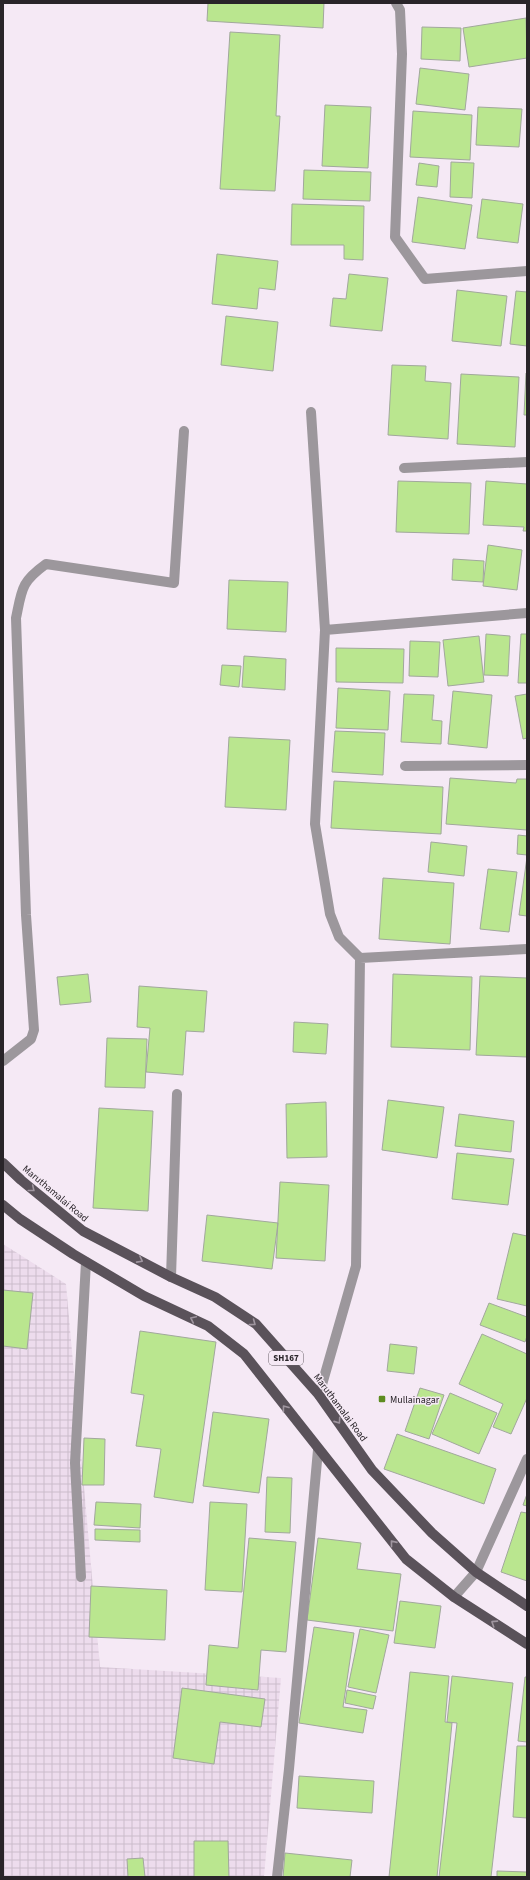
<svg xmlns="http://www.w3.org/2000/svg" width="530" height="1880" viewBox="0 0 530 1880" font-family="'Source Sans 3',sans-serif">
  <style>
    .industrial { fill: url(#industrial-grid) }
    .building { fill: #bae68f; stroke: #a1a89c }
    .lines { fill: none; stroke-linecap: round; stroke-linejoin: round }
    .lane { stroke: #9c979c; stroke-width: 10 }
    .street { stroke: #9c979c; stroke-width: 10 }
    .primary { stroke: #5a525a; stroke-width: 10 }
    .oneway { stroke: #a096a0 }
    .poi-dot { fill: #5d8c20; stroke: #f5e9f5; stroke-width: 1.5 }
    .labels { text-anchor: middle; stroke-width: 3; stroke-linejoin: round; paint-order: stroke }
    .shield { fill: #f5e9f5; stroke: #665f66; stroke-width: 1 }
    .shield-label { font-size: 9px; font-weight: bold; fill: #292429 }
    .street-label { font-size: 10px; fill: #292429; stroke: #f5e9f5 }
    .poi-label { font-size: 10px; fill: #292429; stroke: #f5e9f5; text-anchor: start }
  </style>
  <defs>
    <pattern id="industrial-grid" width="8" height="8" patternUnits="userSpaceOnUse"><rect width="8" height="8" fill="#eddced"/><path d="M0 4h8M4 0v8" fill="none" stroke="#cbbdcb"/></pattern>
  </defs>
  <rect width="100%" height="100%" fill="#f5e9f5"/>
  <!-- industrial -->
  <path class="industrial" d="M3,1244l63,40 34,383 181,11 -17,199h-261z"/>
  <!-- building -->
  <path class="building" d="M208,3h116l-1,25 -116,-7z
    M526,18l1,40 -58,9 -6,-39z
    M422,27l39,1 -1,33 -39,-2z
    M230,32l50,3 -4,81h4l-5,75 -55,-2z
    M420,68l49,6 -4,36 -49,-6z
    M325,105l46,2 -3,61 -46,-2z
    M478,107l44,2 -3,38 -43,-2z
    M413,111l59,4 -2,45 -60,-3z
    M451,162l23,1 -2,35 -22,-1z
    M419,163l20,3 -2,21 -21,-2z
    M304,170l67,2 -1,29 -67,-2z
    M418,197l54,8 -7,44 -53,-7z
    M482,199l41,5 -5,39 -41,-5z
    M292,204l72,2 -1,54 -19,-1v-14h-53z
    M217,254l61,7 -3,29 -16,-2 -2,21 -45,-5z
    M349,274l39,4 -6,53 -52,-5 3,-28 13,1z
    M457,290l50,6 -6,50 -49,-5z
    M516,291l11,1v54l-17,-2z
    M226,316l52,6 -5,49 -52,-6z
    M392,365l34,1 -1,15 26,2 -3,56 -60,-4z
    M526,373h1v42h-3z
    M461,374l58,3 -4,70 -58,-3z
    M398,481l73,2 -2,51 -73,-2z
    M486,481l41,3v47h-4l1,-4 -41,-2z
    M488,545l34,5 -5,40 -34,-4z
    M453,559l31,2 -1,21 -31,-2z
    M229,580l59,2 -2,50 -59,-3z
    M486,634l24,2 -2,40 -24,-1z
    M521,634h6v49h-9z
    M479,636l5,46 -36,4 -5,-46z
    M410,641l30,1 -2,35 -29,-1z
    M336,648l68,1 -1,34 -67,-1z
    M244,656l42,3 -1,31 -43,-3z
    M222,665l19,1 -2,21 -19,-2z
    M338,688l52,3 -2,39 -52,-2z
    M453,691l39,4 -5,53 -39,-4z
    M404,694l30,1 -2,25 10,1 -1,23 -40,-2z
    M527,694v44l-4,1 -8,-43z
    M335,731l50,2 -2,42 -51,-3z
    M229,737l61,3 -4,70 -61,-3z
    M450,778l66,5 1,-4h10v51l-81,-6z
    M334,781l109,6 -2,47 -110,-6z
    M518,835l9,1v19l-10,-1z
    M431,842l36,4 -3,30 -36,-4z
    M527,857v59l-8,-1z
    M488,869l29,3 -8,60 -29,-3z
    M383,878l71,5 -4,61 -71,-5z
    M88,974l3,28 -31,3 -3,-28z
    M393,974l79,3 -2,73 -79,-3z
    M480,976l47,2v79l-51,-2z
    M139,986l68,5 -3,41 -18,-1 -3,44 -37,-3 4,-44 -13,-1z
    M294,1022l34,2 -2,30 -33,-2z
    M107,1038l40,1 -2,49 -40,-1z
    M388,1100l56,7 -7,51 -55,-8z
    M326,1102l1,55 -40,1 -1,-54z
    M99,1108l54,3 -5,100 -55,-3z
    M459,1114l55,7 -3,31 -56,-6z
    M457,1153l57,6 -6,46 -56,-6z
    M280,1182l49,3 -4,76 -49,-3z
    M207,1215l71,8 -6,46 -70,-8z
    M513,1233l14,3v70l-30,-7z
    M3,1290l30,3 -6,56 -24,-3z
    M489,1303l38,14v19l-2,6 -45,-17z
    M140,1331l76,11 -23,161 -39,-6 7,-48 -25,-3 8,-51 -13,-2z
    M482,1334l45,20v44l-16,36 -18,-7 10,-23 -44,-20z
    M390,1344l27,3 -3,27 -27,-3z
    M420,1388l24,7 -15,44 -24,-8z
    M450,1393l47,20 -18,41 -47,-20z
    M213,1412l56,7 -10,74 -56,-7z
    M397,1434l99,35 -12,35 -100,-35z
    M84,1438l21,1 -1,46h-22z
    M267,1477l25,1 -2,55 -25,-1z
    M527,1494v12l-4,-1z
    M96,1502l45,2 -1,24 -46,-3z
    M210,1502l37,2 -5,88 -37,-2z
    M521,1512l6,1v68l-26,-9z
    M95,1529l45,1v12l-45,-2z
    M249,1538l47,4 -10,110 -25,-2 -3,40 -52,-5 3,-40 29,3z
    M318,1538l43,5 -4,26 44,5 -8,57 -86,-11z
    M91,1586l76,4 -2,50 -76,-3z
    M400,1601l41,5 -6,42 -41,-5z
    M314,1627l40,6 -11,74 24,3 -4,23 -64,-10z
    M360,1629l29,6 -13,58 -28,-6z
    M410,1672l39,4 -4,46 7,1 -15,154h-48z
    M452,1676l61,7 -22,194h-52l18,-154 -10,-1z
    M525,1677h2v65l-9,-1z
    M182,1688l83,11 -4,28 -41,-5 -6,42 -41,-6z
    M347,1690l29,6 -3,13 -28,-6z
    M517,1746h10v72l-14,-1z
    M299,1776l75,5 -2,32 -75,-5z
    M194,1841h34l1,36h-35z
    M285,1853l67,7 -2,17h-67z
    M143,1858l2,19h-17l-1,-18z
    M497,1871l30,1v5h-30z"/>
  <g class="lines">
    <!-- lane -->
    <path class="lane" d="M3,1061l28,-22 3,-9 -8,-115 -10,-297c6,-29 5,-36 30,-54l128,19 10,-152"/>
    <!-- street -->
    <path class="street" d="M396,3l4,7 2,44 -7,183 30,42 102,-8
      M311,412l14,218 -10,194 15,90 9,23 21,21 167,-9
      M404,468l123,-6
      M325,630l202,-17
      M405,766l122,-1
      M171,1277l6,-183
      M319,1395l37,-129 4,-308
      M81,1577l-6,-114 11,-201
      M454,1597l22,-25 51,-113
      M277,1877l12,-108 29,-319"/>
    <!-- primary -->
    <path class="primary" d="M3,1163l18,17 62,51 88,46 44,20 41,27 63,71 53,75 60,63 44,39 51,34
      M3,1205l17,14 53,35 71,42 64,30 36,28 162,205 48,38 73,47"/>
  </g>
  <!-- one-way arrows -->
  <defs><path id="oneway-chevron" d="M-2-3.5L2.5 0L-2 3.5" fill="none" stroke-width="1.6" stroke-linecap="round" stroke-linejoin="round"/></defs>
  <g class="oneway">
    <use href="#oneway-chevron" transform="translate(32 1189) rotate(39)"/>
    <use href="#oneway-chevron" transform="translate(140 1260) rotate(28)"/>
    <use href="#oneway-chevron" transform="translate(193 1319) rotate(-155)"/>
    <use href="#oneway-chevron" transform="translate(253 1323) rotate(37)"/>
    <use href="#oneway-chevron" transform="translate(285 1408) rotate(-127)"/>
    <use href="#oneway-chevron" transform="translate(338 1421) rotate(55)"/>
    <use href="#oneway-chevron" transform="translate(393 1543) rotate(-129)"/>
    <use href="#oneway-chevron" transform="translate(494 1623) rotate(-147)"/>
  </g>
  <!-- markers -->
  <rect class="poi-dot" x="378" y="1395" width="8" height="8" rx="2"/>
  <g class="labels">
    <!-- shield labels -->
    <rect class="shield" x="269" y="1351" width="34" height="14" rx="3"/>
    <g class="shield-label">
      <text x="286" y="1361">SH167</text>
    </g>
    <!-- street labels -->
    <g class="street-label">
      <text transform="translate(56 1193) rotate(40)" y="4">Maruthamalai Road</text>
      <text transform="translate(341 1407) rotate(53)" y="4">Maruthamalai Road</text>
    </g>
    <!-- poi labels -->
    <g class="poi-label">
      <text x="390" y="1403">Mullainagar</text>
    </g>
  </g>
  <!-- border -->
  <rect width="530" height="1880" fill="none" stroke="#292429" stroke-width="8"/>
</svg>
